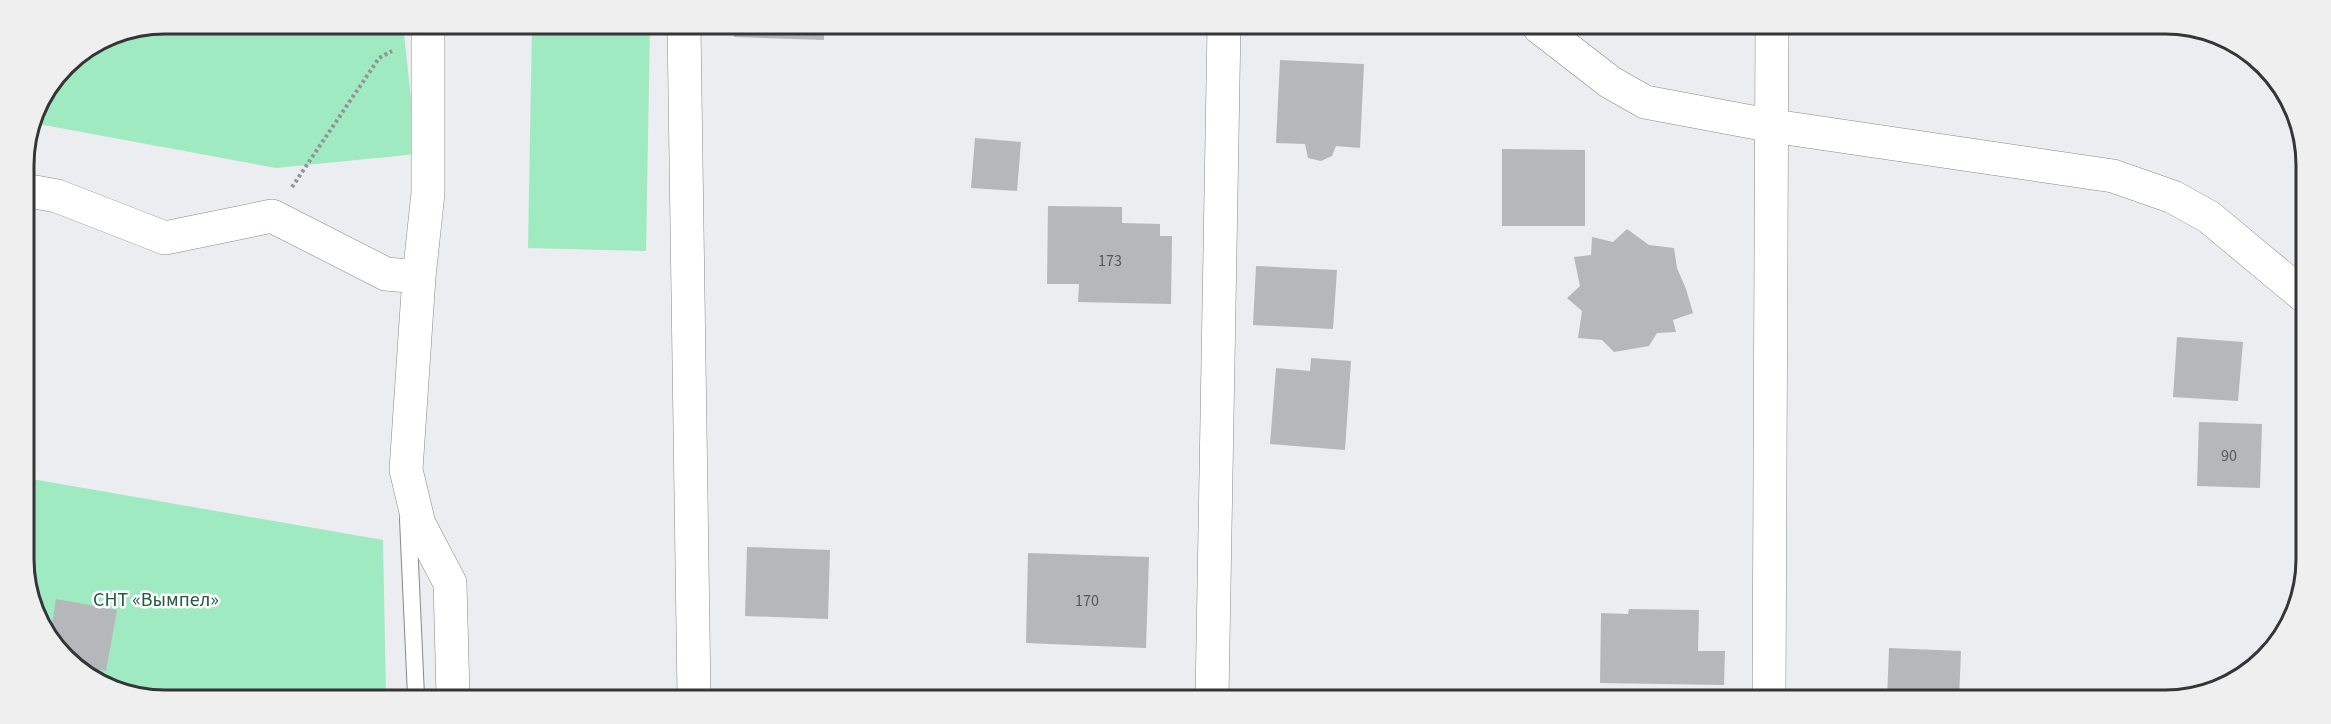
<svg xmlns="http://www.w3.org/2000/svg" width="2331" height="724" viewBox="0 0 2331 724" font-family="'Source Sans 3',sans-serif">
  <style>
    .green { fill: #9feac1 }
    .building { fill: #b5b7bb }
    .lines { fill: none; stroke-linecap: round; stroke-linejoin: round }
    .lane-casing { stroke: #88898d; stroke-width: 18 }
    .street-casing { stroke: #88898d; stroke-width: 34 }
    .path { stroke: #929396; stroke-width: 4; stroke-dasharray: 3 3; stroke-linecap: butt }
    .lane { stroke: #fff; stroke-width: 16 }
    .street { stroke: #fff; stroke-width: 33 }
    .labels { text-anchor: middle; stroke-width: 5; stroke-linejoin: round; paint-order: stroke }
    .number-label { font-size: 16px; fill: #555658 }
    .park-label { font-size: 20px; fill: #235c40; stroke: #fff }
    .rim { fill: none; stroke: #353537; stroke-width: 3 }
  </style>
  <rect width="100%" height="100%" fill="#ebedf1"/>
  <!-- green -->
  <path class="green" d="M166,24l237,1 14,129 -141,14 -243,-45 5,-20 28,-38 46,-30z
    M532,25h118l-4,226 -118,-3z
    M26,478l357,62 3,156 -257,-1 -64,-37 -38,-72z"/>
  <!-- building -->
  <path class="building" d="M734,25l90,1v14l-90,-3z
    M1280,60l84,4 -4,84 -24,-2 -4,10 -11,5 -13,-3 -3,-14 -29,-1z
    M975,138l46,4 -4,49 -46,-3z
    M1502,149l83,1v76h-83z
    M1048,206l74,1v16l38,1v12h12l-1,68 -93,-2 1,-18h-32z
    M1627,229l22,16 25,3 3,20 9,21 7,24 -20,7 3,12 -19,1 -8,13 -35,6 -12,-12 -24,-2 4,-27 -15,-13 13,-12 -6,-29 17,-2 1,-18 21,5z
    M1256,266l81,4 -4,59 -80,-4z
    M2177,337l66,5 -5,59 -65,-4z
    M1311,358l40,3 -6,89 -75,-6 6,-76 34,3z
    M2199,422l63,2 -2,64 -63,-2z
    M747,547l83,3 -2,69 -83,-3z
    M1028,553l121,4 -3,91 -120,-5z
    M56,599l61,11 -11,61 -27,-5 -14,-8 -14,-27z
    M1629,609l70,1 -1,41h27l-1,34 -124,-2 1,-70 27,1z
    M1889,648l72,3 -2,48h-72z"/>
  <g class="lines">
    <!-- lane casing -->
    <g class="lane-casing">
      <path id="lane" d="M408,519l8,177"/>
    </g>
    <!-- street casing -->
    <g class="street-casing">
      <path id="street" d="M428,25v168l-9,84 -13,193 13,54 31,59 3,113
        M684,25l10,671
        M1539,27l71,55 35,20 128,24 340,50 60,21 36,20 95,79
        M24,190l33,6 108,42 107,-22 114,58 33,3
        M1212,698l12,-672
        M1769,699l3,-671"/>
    </g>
    <!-- path -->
    <path class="path" d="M292,187l87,-129 13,-7"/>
    <!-- lane -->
    <use href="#lane" class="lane"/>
    <!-- street -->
    <use href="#street" class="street"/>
  </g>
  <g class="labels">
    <!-- number labels -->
    <g class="number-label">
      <text x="1110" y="266">173</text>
      <text x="2229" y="461">90</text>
      <text x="1087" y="606">170</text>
    </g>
    <!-- park labels -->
    <g class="park-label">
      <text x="156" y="606">СНТ «Вымпел»</text>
    </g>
  </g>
  <!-- crop -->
  <path d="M0 0H2331V724H0ZM165 34H2165A131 131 0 0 1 2296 165V559A131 131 0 0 1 2165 690H165A131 131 0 0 1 34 559V165A131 131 0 0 1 165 34Z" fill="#efefef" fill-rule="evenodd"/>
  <path class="rim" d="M165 34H2165A131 131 0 0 1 2296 165V559A131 131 0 0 1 2165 690H165A131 131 0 0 1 34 559V165A131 131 0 0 1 165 34Z"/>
</svg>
